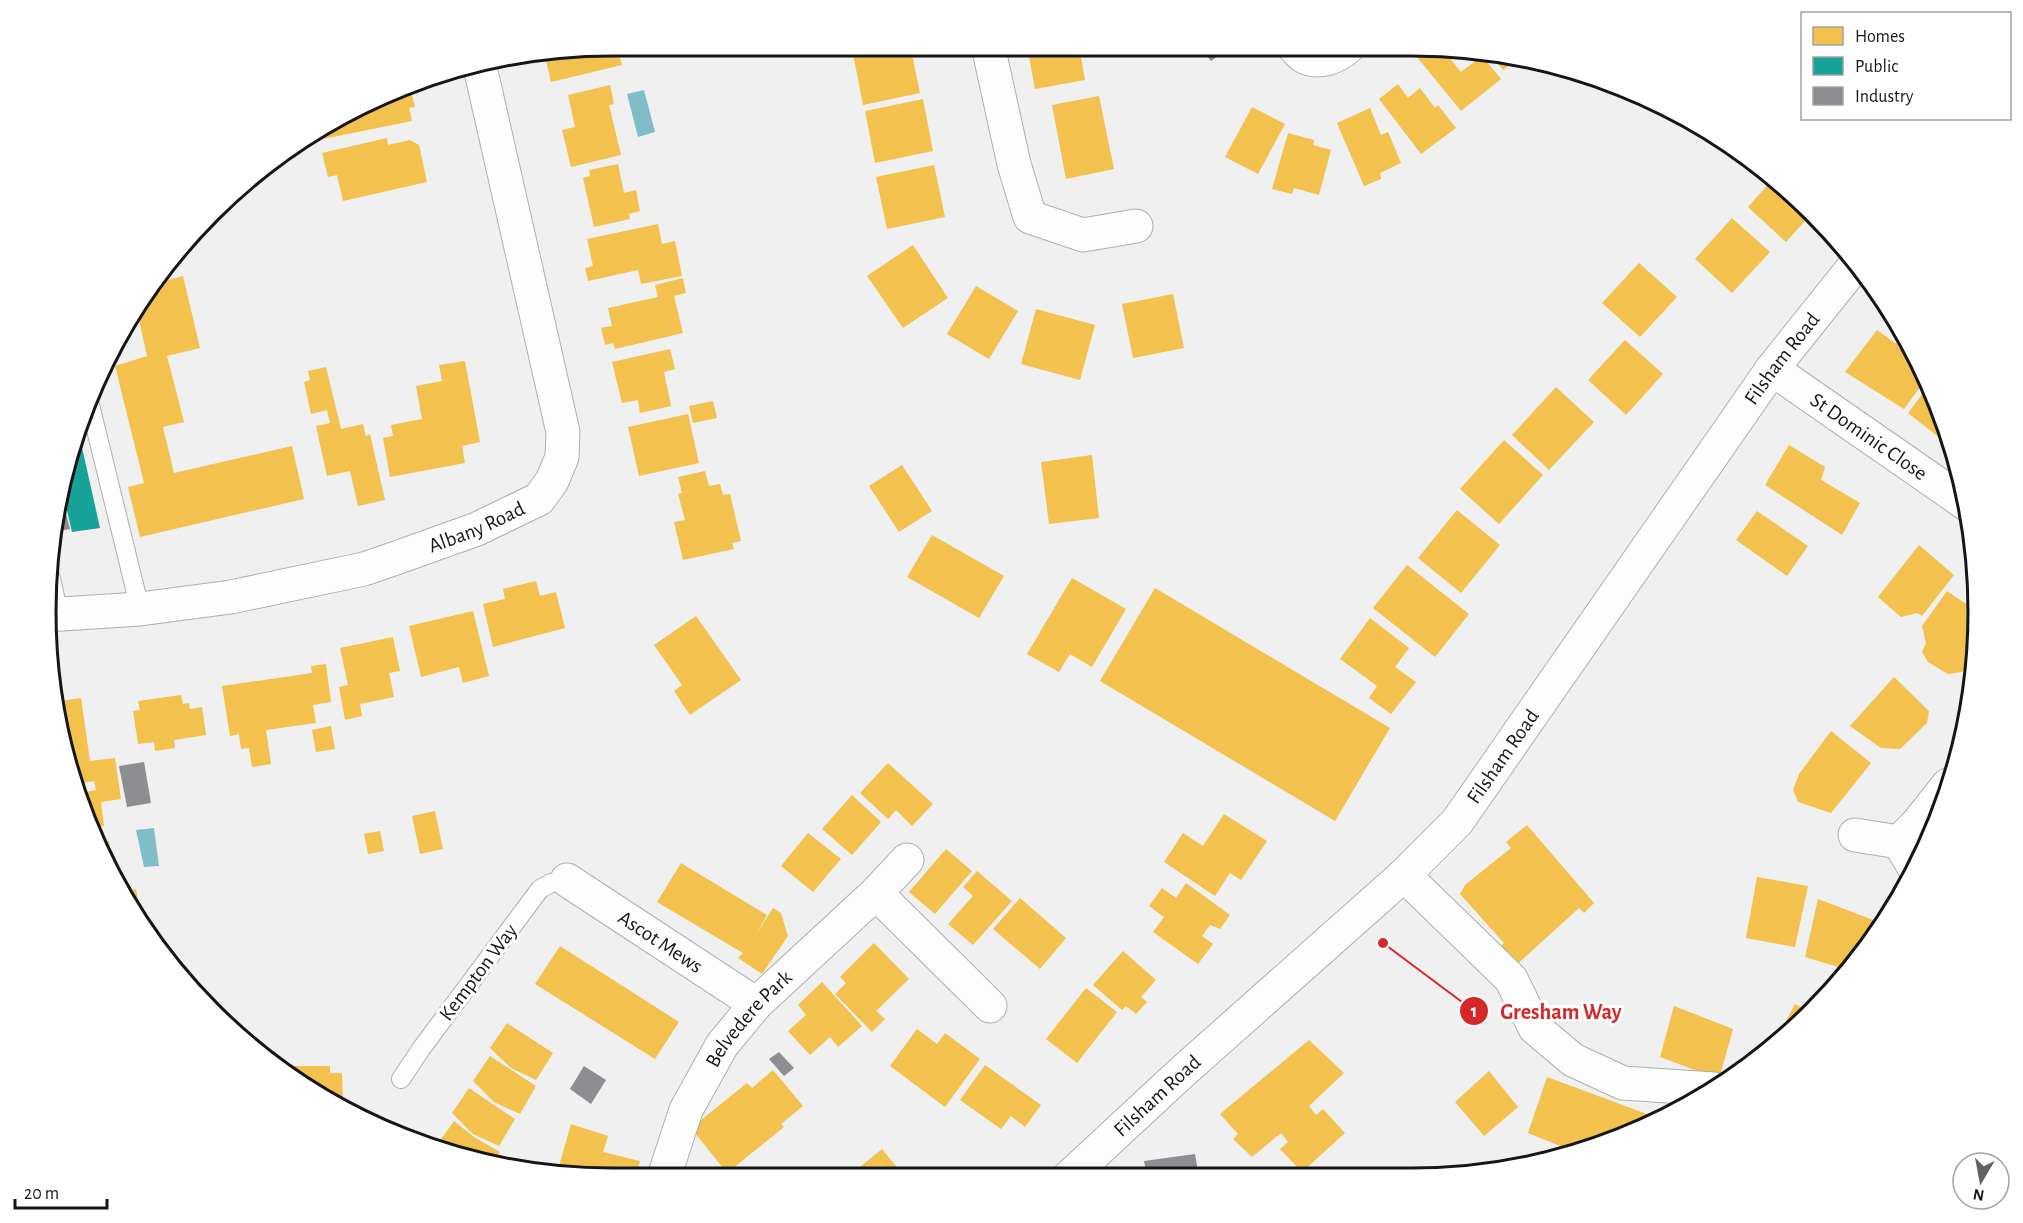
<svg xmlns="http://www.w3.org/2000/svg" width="2023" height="1223" viewBox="0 0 2023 1223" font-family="'Alegreya Sans',sans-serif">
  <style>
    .water { fill: #81bdc6 }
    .homes { fill: #f2c14e }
    .public { fill: #17a398 }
    .industry { fill: #8d8d92 }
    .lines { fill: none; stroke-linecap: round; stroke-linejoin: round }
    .service-casing { stroke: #aeafae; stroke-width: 20 }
    .minor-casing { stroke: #aeafae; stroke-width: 35 }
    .tertiary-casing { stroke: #aeafae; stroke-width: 35 }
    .service { stroke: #fdfdfd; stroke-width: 18 }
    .minor { stroke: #fdfdfd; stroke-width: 33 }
    .tertiary { stroke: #fdfdfd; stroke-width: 33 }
    .labels { text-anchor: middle; stroke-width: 6; stroke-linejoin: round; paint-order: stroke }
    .street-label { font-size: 21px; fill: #151615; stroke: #fff }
    .rim { fill: none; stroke: #151615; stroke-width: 3 }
    .leader { fill: none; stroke: #d62828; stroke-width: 2 }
    .callout-dot { fill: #d62828; stroke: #fff; stroke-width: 2 }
    .mark-label { font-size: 18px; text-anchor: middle; font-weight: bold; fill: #fff }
    .callout-label { font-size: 22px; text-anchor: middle; font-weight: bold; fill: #d62828; stroke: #fff; stroke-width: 6; stroke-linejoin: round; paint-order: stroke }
  </style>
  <rect width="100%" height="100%" fill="#eff0ef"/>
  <!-- water -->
  <path class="water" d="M644,90l11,42 -17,5 -11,-43z
    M154,828l5,38 -15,1 -8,-37z"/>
  <!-- homes -->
  <path class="homes" d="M612,45h5l5,20 -71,17 -6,-26z
    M896,45h14l10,48 -57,12 -10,-51z
    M1027,46h52l6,34 -50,9z
    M1431,46h9l21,26 21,-16 19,23 -40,32 -44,-54z
    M1491,55l24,4 1,1 -13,10z
    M1398,84l10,14 12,-10 15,20 3,-3 18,23 -35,26 -42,-55z
    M610,85l4,19 -5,1 12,50 -50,12 -9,-37 13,-3 -7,-32z
    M406,88l1,3h4l4,16 -6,1 3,13 -94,19 -1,-5z
    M1099,96l15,73 -48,10 -14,-74z
    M923,99l10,52 -58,12 -10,-52z
    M1252,107l33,17 -27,50 -33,-17z
    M1370,108l11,27 7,-3 13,31 -21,10 1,6 -17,7 -27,-63z
    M1288,133l26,7 -1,5 18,5 -12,45 -25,-7 -2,6 -20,-5z
    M387,138l1,7 22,-5 9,5 8,37 -84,19 -6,-26 -9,2 -6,-24z
    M618,164l6,29 12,-3 4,21 -11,3 1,5 -36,8 -11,-49 7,-2 -1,-6z
    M934,165l11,52 -58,12 -11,-52z
    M1773,179l40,33 -27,30 -38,-35z
    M1732,218l38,34 -38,41 -37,-34z
    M658,224l4,20 13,-3 7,35 -41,8 -3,-14 -50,11 -3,-13 8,-2 -6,-27z
    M913,245l35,53 -45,30 -36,-52z
    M1639,263l38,34 -37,40 -38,-34z
    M183,276l17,72 -33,8 17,66 -21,5 11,46 118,-27 12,53 -164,38 -12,-50 16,-4 -29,-117 32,-10 -11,-50 5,-10 12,-12z
    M683,278l3,15 -12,3 9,37 -68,16 -2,-6 -8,2 -4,-17 11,-2 -4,-18 50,-11 -3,-12z
    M976,286l42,25 -29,48 -42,-25z
    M1173,294l11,54 -51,10 -11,-54z
    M1036,309l59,16 -15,55 -59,-16z
    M1877,330l18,13 14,3 17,33 -22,30 -59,-37z
    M1625,340l38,34 -37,41 -38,-35z
    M670,349l5,20 -11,3 7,34 -31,7 -2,-13 -16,3 -10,-41z
    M465,361l15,81 -18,4 3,17 -75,14 -7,-39 10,-2 -2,-11 31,-6 -6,-33 26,-5 -3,-16z
    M326,367l15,62 22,-5 3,12 4,-2 15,66 -27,6 -8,-35 -23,5 -11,-50 14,-3 -3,-13 -16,4 -7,-32 6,-2 -2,-9z
    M1929,385l6,10 15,51 -42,-33z
    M1556,387l38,35 -45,48 -37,-35z
    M713,401l4,17 -24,5 -4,-17z
    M688,414l11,49 -60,13 -11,-49z
    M1504,440l39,35 -44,49 -39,-35z
    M1789,445l36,22 -4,13 39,23 -18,32 -77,-50z
    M1092,455l7,63 -50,6 -8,-62z
    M902,465l30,46 -33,21 -30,-46z
    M705,471l4,15 11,-2 3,11 7,-1 11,47 -9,2 2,6 -51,11 -9,-38 11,-2 -7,-26 4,-1 -4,-16z
    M1457,510l43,35 -39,48 -43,-35z
    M1757,511l51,35 -21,30 -51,-36z
    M932,535l72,41 -25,42 -72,-41z
    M1919,545l35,30 -32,41 -5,-3 -16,4 -23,-20z
    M1407,565l62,49 -34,43 -62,-49z
    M1072,578l54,31 -34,58 -22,-13 -11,18 -32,-18z
    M536,581l4,15 16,-4 9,36 -72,19 -10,-43 22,-5 -2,-10z
    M1155,588l235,140 -55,93 -235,-140z
    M1947,591l31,21 -4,45 -12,15 -14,2 -20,-12 -6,-10 4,-9 -4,-17z
    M473,611l16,65 -26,7 -4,-16 -38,10 -12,-51z
    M696,616l45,64 -51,35 -16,-24 8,-6 -28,-40z
    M1370,618l39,30 -14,19 21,15 -25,32 -22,-16 8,-12 -37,-27z
    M393,637l7,34 -11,2 5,24 -34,7 2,12 -17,4 -6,-33 9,-2 -8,-37z
    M326,664l5,38 -18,3 3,18 -50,7 5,34 -19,3 -3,-19 -8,1 -2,-15 -9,2 -8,-50 90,-13 -1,-7z
    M1894,677l35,34 -2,12 -27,26 -19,-1 -31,-22z
    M181,695l2,9 6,-1 1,6 12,-2 4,28 -32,5 1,8 -20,3 -1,-9 -16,2 -5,-33 7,-1 -2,-9z
    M81,698l9,63 25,-3 6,41 -20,3 3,24 -6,1 1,12 -24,-45 21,-4 -2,-9 -20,3 -14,-83z
    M331,726l4,23 -19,3 -4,-22z
    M1831,731l40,32 -40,50 -33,-11 -5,-12 6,-16z
    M888,763l45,41 -21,22 -16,-16 -8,9 -28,-26z
    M852,795l29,27 -29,33 -30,-26z
    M435,811l8,38 -23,5 -8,-38z
    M1224,814l43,27 -26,39 -11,-7 -15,23 -51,-34 19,-29 20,13z
    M1527,825l67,78 -10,10 -5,-5 -67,61 -17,-16 9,-10 -44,-49 5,-9 46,-37 -5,-6z
    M380,831l4,20 -16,3 -4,-20z
    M808,833l33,26 -28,33 -32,-26z
    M109,841l2,15h-3l-7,-14z
    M946,849l26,22 -37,43 -26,-22z
    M681,863l86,52 -11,20 17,-27 8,5 7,23 -26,38 -24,-16 5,-5 -86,-51z
    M977,871l35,30 -39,44 -25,-21 25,-28 -10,-9z
    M1757,877l51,9 -13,61 -49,-9z
    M1186,883l44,32 -10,14 -10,-4 -8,11 11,8 -15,20 -45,-32 11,-15 -15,-11 13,-18 14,10z
    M136,889l5,27h-1l-13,-25z
    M1020,898l46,40 -26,31 -47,-40z
    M1818,899l66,25 -39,45 -40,-12z
    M874,943l35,36 -33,32 9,8 -13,13 -37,-38 11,-11 -6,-6z
    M560,946l119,76 -24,37 -120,-75z
    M1123,951l33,29 -15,17 6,5 -11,12 -10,-8 -4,4 -29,-25z
    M822,982l40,44 -24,21 -8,-10 -20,18 -22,-24 18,-16 -8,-10z
    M1086,988l31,24 -40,51 -31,-24z
    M1795,1004l14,7 -24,26 -12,9z
    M1674,1006l59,23 -14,50 -59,-22z
    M507,1023l46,30 -17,27 -25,-12 -21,-20z
    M917,1029l20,15 8,-11 35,26 -35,48 -55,-41z
    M1309,1040l35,33 -35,33 7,9 7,-6 22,24 -43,39 -22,-23 8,-7 -7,-9 -29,24 -19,-18 5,-5 -18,-20z
    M490,1056l46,30 -16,28 -26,-12 -21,-21z
    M985,1065l56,40 -16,22 -14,-11 -10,13 -41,-29z
    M293,1066h37v7h12l1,32 -47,-23 -8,-8h5z
    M773,1070l30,36 -22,18 3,3 -57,46 -36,-45 56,-45 5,5z
    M1489,1071l29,36 -34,29 -29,-34z
    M1547,1077l100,37 -1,9 -71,29 -47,-19z
    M469,1088l46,31 -16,27 -26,-12 -21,-21z
    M1672,1103l15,2 -16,7z
    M454,1121l20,16 26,15 -6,9 -54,-11 -4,-4z
    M571,1124l37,12 -5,16 37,9 -5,16h-61l-17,-4z
    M882,1149l23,28h-54l-1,-2z"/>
  <!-- public -->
  <path class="public" d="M77,425l23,103 -28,4 -8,-34z"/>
  <!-- industry -->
  <path class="industry" d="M1199,46h26l3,3 -17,12z
    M63,502l7,27 -12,2 1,-3z
    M144,762l7,41 -24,4 -8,-41z
    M779,1052l15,16 -10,8 -15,-17z
    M584,1066l22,14 -15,24 -21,-15z
    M1195,1154l4,23h-52l-3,-16z"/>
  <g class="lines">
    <!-- service casing -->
    <g class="service-casing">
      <path id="service" d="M89,401l51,208
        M51,578l8,37
        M401,1079l20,-30 119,-160 11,-6 16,-3"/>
    </g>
    <!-- minor casing -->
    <g class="minor-casing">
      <g id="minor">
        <path d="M988,46l26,118 16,53 53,18 53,-9"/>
        <path d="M1293,46c3,3 7,8 10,10 15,9 35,1 46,-10"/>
        <path id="s1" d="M1772,369l196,136"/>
        <path id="s2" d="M46,615l94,-6 91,-12 133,-28 32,-11 81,-29 62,-30 13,-18 10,-24 1,-25 -83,-365"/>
        <path d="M1855,835l44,7 18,-18 31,-39"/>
        <path d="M1899,842l15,25"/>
        <path d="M1404,875l107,104 24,49 38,32 50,23 90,6"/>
        <path id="s3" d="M567,880l189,124"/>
        <path d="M876,893l114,113"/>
        <path id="s4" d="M664,1177l22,-67 36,-65 34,-41 120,-111 31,-33"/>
      </g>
    </g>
    <!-- tertiary casing -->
    <g class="tertiary-casing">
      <g id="tertiary">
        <path id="s5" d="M1069,1177l111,-103 224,-199 53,-53 315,-453 84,-105"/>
      </g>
    </g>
    <!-- service -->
    <use href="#service" class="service"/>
    <!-- minor -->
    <use href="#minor" class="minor"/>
    <!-- tertiary -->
    <use href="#tertiary" class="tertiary"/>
  </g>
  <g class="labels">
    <!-- street labels -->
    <g class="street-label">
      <text dy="7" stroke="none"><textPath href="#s5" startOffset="1092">Filsham Road</textPath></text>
      <text dy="7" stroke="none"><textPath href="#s1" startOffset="118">St Dominic Close</textPath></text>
      <text dy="7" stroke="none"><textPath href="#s2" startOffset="442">Albany Road</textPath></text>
      <text dy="7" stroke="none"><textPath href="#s5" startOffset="606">Filsham Road</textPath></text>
      <text dy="7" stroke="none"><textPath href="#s3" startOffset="112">Ascot Mews</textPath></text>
      <text transform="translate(478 972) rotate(-53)" y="7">Kempton Way</text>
      <text dy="7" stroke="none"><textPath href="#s4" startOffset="182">Belvedere Park</textPath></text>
      <text dy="7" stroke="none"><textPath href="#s5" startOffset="120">Filsham Road</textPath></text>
    </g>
  </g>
  <!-- crop -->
  <path d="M0 0H2023V1223H0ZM612 56H1412A556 556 0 0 1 1968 612V612A556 556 0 0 1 1412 1168H612A556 556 0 0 1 56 612V612A556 556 0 0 1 612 56Z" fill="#fff" fill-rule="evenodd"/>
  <path class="rim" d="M612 56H1412A556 556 0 0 1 1968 612V612A556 556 0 0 1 1412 1168H612A556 556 0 0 1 56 612V612A556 556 0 0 1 612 56Z"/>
  <!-- callouts -->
  <path class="leader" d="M1383 943L1474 1011"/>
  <g class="callout-dot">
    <circle cx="1383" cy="943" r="6"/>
    <circle cx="1474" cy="1011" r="15"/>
  </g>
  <g class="mark-label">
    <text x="1474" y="1017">1</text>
  </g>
  <g class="callout-label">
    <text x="1561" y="1019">Gresham Way</text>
  </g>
  <!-- legend -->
  <rect x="1801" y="12" width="210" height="108" fill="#ffffff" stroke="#a1a2a1" stroke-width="1.5"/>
  <rect x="1813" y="27" width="30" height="18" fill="#f2c14e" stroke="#a1a2a1" stroke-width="1.5"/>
  <text x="1855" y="42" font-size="18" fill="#151615">Homes</text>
  <rect x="1813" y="57" width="30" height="18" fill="#17a398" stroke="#a1a2a1" stroke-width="1.5"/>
  <text x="1855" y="72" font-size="18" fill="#151615">Public</text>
  <rect x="1813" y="87" width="30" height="18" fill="#8d8d92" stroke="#a1a2a1" stroke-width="1.5"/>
  <text x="1855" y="102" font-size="18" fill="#151615">Industry</text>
  <!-- north arrow -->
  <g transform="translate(1981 1181) rotate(190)"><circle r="28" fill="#ffffff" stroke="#a1a2a1" stroke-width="1.5"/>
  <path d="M0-4.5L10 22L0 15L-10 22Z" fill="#616261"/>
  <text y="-9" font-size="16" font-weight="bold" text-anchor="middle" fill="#151615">N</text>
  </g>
  <!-- scale -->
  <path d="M15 1199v9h92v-9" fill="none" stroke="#151615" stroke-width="3"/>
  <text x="24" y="1199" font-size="18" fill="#151615" stroke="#ffffff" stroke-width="4.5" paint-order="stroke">20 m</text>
</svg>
